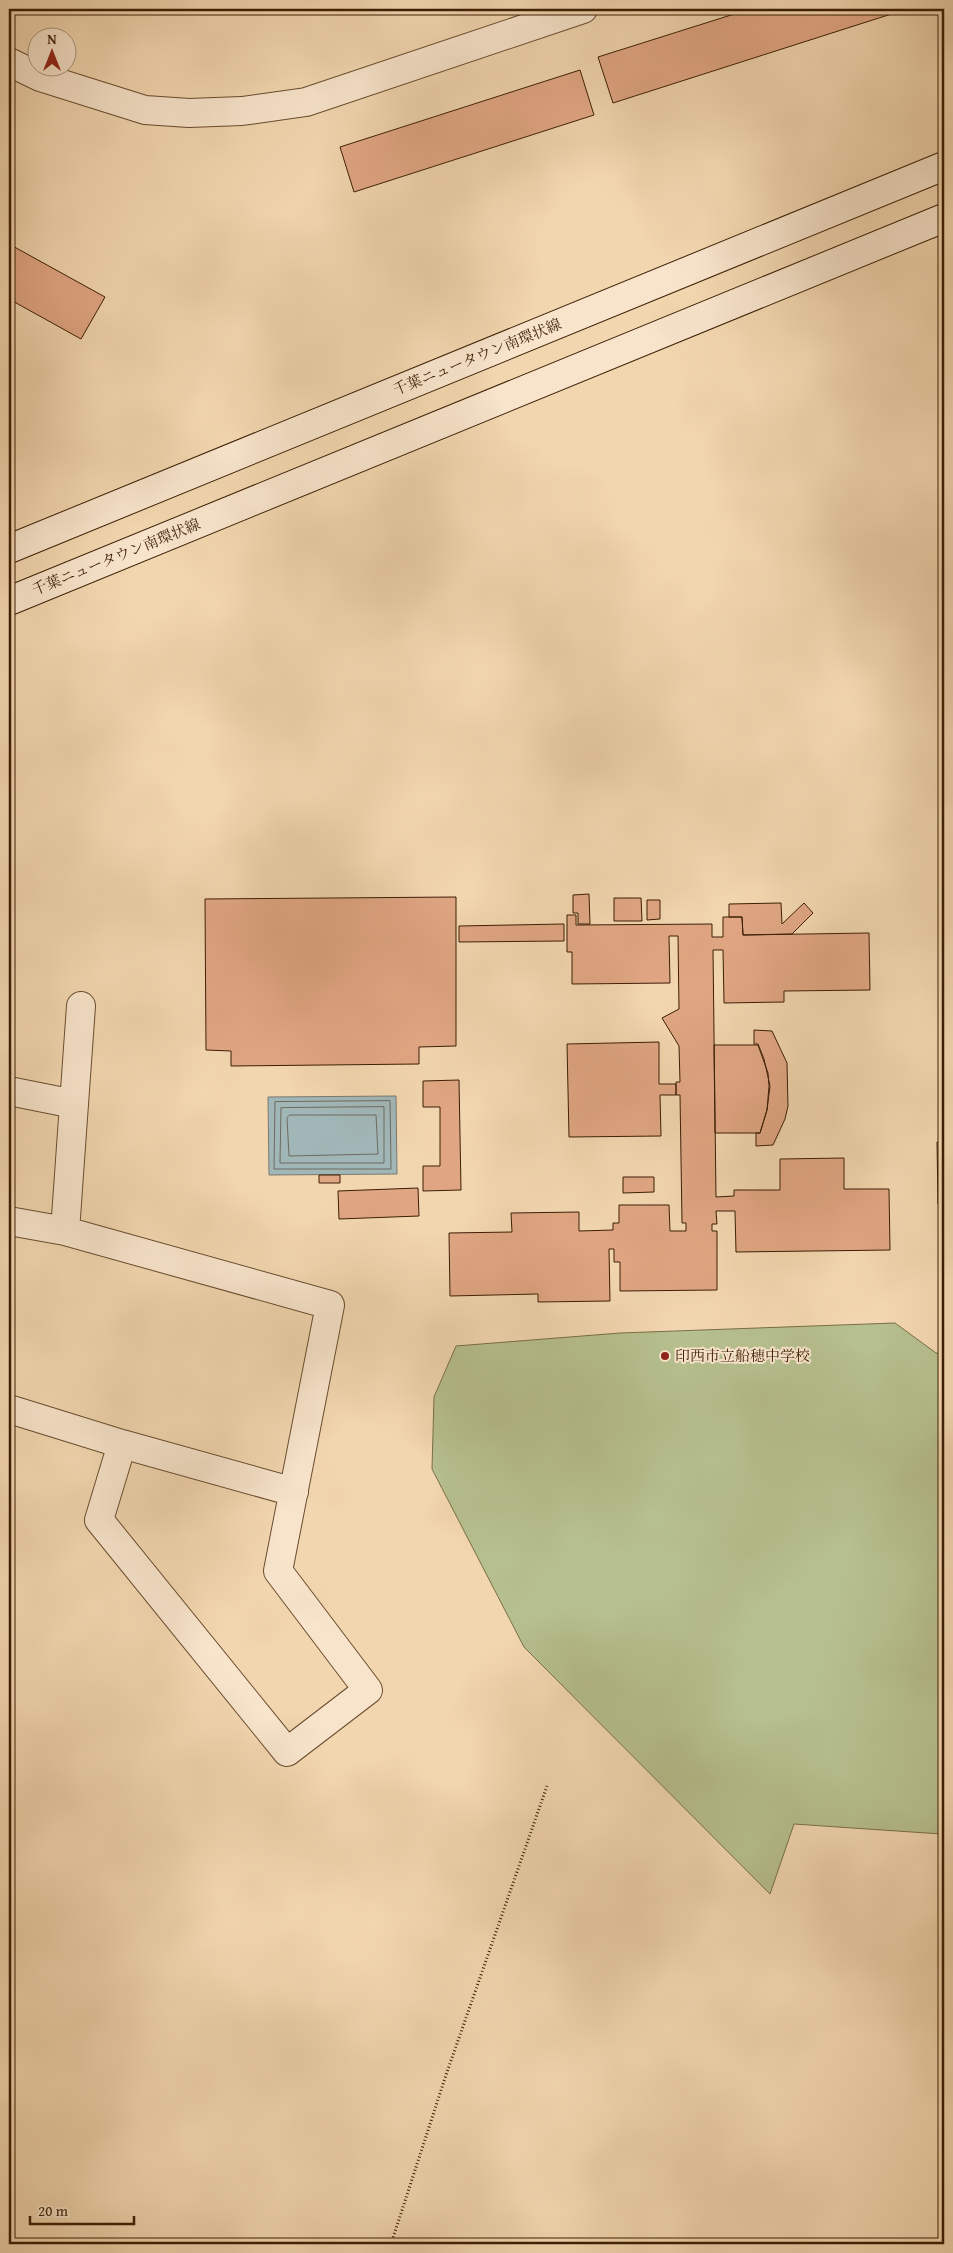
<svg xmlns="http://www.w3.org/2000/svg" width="953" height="2253" viewBox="0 0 953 2253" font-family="'Gentium Book Plus','Noto Serif JP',serif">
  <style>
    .green { fill: #b6bf8e; stroke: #796e49 }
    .water { fill: #a1b6b7; stroke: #79796f }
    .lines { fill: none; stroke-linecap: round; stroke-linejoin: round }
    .shore { stroke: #6e6a5e; stroke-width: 1 }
    .building { fill: #e0a683; stroke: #3c1e04 }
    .minor-casing { stroke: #6a4c2f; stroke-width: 30 }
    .secondary-casing { stroke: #3c1e04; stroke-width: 30 }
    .path { stroke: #3c1e04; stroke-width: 3; stroke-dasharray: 1 2.5; stroke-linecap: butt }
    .minor { stroke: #f7e4cb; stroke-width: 28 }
    .secondary { stroke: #f7e4cb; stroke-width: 28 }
    .poi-dot { fill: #8f2418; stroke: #f7e4cb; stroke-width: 2 }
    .labels { text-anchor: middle; stroke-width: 4; stroke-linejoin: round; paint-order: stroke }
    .street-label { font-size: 15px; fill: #3c1e04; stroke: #f7e4cb }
    .poi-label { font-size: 15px; fill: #3c1e04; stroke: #f7e4cb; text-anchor: start }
  </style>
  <rect width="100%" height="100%" fill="#f2d6af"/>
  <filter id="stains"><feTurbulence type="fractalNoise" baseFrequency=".004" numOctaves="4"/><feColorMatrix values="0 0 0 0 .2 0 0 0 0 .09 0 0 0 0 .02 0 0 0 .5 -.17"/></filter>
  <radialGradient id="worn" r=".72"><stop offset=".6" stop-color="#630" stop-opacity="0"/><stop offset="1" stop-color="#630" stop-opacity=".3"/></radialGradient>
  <!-- green -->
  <path class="green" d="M895,1323l41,30 8,1v464l-3,16 -147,-10 -24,70 -246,-247 -92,-178 2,-72 22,-51 164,-13z"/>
  <!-- water -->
  <path class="water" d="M396,1096l1,78 -128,1 -1,-78z"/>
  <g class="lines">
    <!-- shore -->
    <path class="shore" d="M390,1101l1,68h-117l1,-67z
      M384,1107v56h-104l1,-55z
      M290,1115h86l2,39 -89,2 -2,-38z"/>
  </g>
  <!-- building -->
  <path class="building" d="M750,9h157l-294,94 -15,-46z
    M580,70l14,45 -240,77 -14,-45z
    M9,244l96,53 -24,42 -72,-40z
    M589,894l1,30h-12v-11h-5v-18z
    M456,897v149l-37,1v17l-188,2v-15l-25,-1 -1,-151z
    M614,898h27l1,23h-28z
    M647,900h13v19l-13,1z
    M781,903l1,21 22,-21 9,10 -21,21 -49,1 -1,-18h-13v-13z
    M567,915h9v10l136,-1v13h11v-20h19l1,18 126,-2 1,57 -86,1v11l-60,1 -1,-53h-10l3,247 18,-1v-6h46v-31l64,-1v31h45l1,61 -154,2 -1,-41h-19l1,13h-5v7h5v59l-97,1v-29h-6v-13h-5l1,52 -72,1v-8l-88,2 -1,-63 63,-1 -1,-19 68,-1v19l34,-1v-7h6v-18h50l1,26h16v-8h-4l-2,-128h-4v-13h4l-1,-36 -17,-28 17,-9 -1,-73h-9l1,47 -98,1v-32h-5z
    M564,924v17l-105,1v-16z
    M754,1030l18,1 15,32 1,43 -3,13 -12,26 -17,1v-13h4l7,-23 3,-24 -6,-27 -6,-15h-4z
    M659,1042v42h17v11h-16l1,41 -92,1 -2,-93z
    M714,1045h44l10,28 1,13 -2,24 -7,23h-45z
    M459,1080l2,110 -38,1v-25h17v-59h-17v-26z
    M937,1142h7v62h-6z
    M319,1175h21v8h-21z
    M623,1177h31v15l-31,1z
    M418,1188l1,28 -80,3 -1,-28z"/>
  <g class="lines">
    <!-- minor casing -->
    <g class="minor-casing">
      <path id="minor" d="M9,62l31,15 105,33 44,3 53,-2 64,-9 277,-93
        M9,1091l65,13 -9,127 265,74 -52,266 90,119 -81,62 -188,-232 23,-76 -113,-35
        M74,1104l7,-98
        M9,1221l56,10
        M122,1444l172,48"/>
    </g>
    <!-- secondary casing -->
    <g class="secondary-casing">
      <path id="secondary" d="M9,549l935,-383
        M9,601l935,-383"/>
    </g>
    <!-- path -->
    <path class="path" d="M391,2244l55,-169 101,-289"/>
    <!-- minor -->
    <use href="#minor" class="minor"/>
    <!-- secondary -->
    <use href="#secondary" class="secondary"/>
  </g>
  <!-- markers -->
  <circle class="poi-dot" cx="665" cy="1356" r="5"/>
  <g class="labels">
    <!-- street labels -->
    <g class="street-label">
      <text transform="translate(477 357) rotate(-22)" y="5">千葉ニュータウン南環状線</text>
      <text transform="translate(116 557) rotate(-22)" y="5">千葉ニュータウン南環状線</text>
    </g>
    <!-- poi labels -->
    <g class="poi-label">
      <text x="675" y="1361">印西市立船穂中学校</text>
    </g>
  </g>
  <!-- margin -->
  <rect width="953" height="2253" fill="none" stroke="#f2d6af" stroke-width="30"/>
  <rect x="10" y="10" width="933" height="2233" fill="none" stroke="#3c1e04" stroke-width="2.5"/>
  <rect x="15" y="15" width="923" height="2223" fill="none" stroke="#3c1e04"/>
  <!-- north arrow -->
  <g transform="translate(52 52)"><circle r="24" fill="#f7e4cb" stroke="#ac957b"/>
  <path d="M0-4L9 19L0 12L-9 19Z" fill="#8f2418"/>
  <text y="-8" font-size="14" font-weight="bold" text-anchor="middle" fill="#3c1e04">N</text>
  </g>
  <!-- scale -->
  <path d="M30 2216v8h104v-8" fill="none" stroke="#3c1e04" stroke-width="2.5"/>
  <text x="38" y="2216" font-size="15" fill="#3c1e04" stroke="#f7e4cb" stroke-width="4" paint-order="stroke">20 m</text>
  <rect width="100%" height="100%" filter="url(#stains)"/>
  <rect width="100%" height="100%" fill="url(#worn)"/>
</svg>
